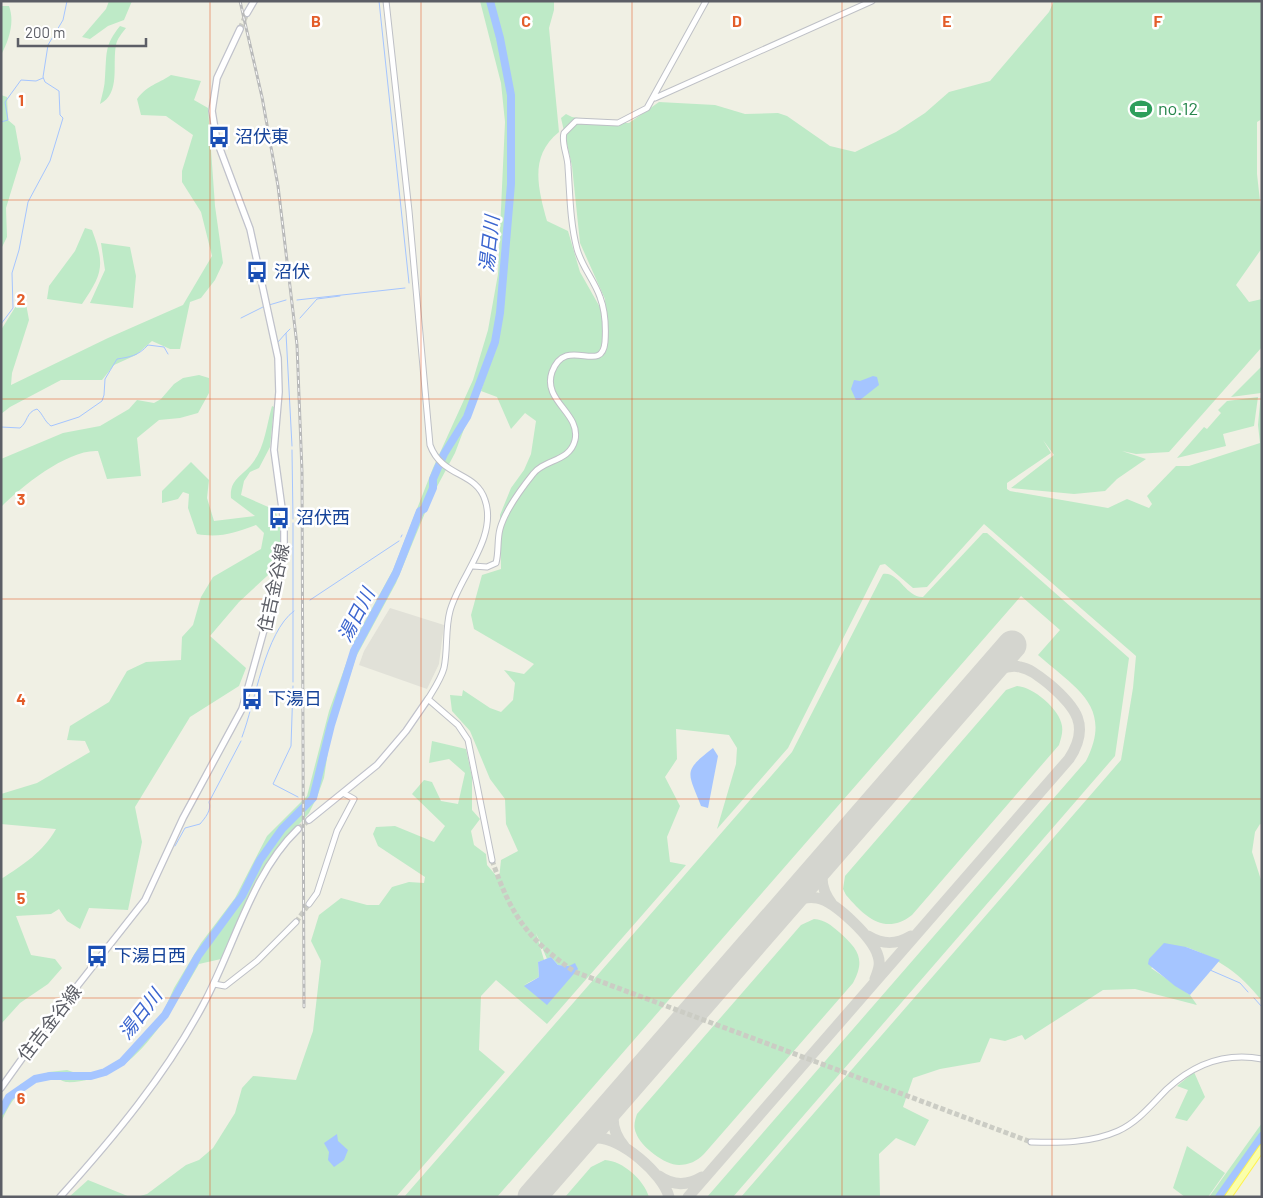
<svg xmlns="http://www.w3.org/2000/svg" width="1263" height="1198" viewBox="0 0 1263 1198" font-family="Barlow,'Noto Sans JP',sans-serif">
  <style>
    .industrial { fill: #e1e1d8 }
    .green { fill: #beeac7; fill-rule: evenodd }
    .water { fill: #a5c5ff }
    .lines { fill: none; stroke-linecap: round; stroke-linejoin: round }
    .stream { stroke: #a5c5ff; stroke-width: 1 }
    .river { stroke: #a5c5ff; stroke-width: 8 }
    .taxiway { stroke: #d4d5cf; stroke-width: 11 }
    .runway { stroke: #d4d5cf; stroke-width: 29 }
    .tertiary-tunnel { stroke: #cbccc4; stroke-width: 5; stroke-dasharray: 5 2.5; stroke-linecap: butt }
    .secondary-tunnel { stroke: #cbccc4; stroke-width: 5.5; stroke-dasharray: 5.5 3; stroke-linecap: butt }
    .tertiary-casing { stroke: #bec0c6; stroke-width: 7 }
    .secondary-casing { stroke: #c0c2cb; stroke-width: 8 }
    .primary-casing { stroke: #fff24e; stroke-width: 8 }
    .tertiary { stroke: #fff; stroke-width: 5 }
    .secondary { stroke: #fff; stroke-width: 5.5 }
    .primary { stroke: #fbffaa; stroke-width: 6 }
    .rail-casing { stroke: #b9baba; stroke-width: 3 }
    .rail { stroke: #fff; stroke-width: 1; stroke-dasharray: 4; stroke-linecap: butt }
    .grid { fill: none; stroke: #e35d2a; stroke-width: 1; stroke-opacity: 0.55 }
    .labels { text-anchor: middle; stroke-width: 5; stroke-linejoin: round; paint-order: stroke }
    .leisure-label { font-size: 18px; fill: #27864d; stroke: #fff; text-anchor: start }
    .transit-label { font-size: 18px; fill: #164399; stroke: #fff; text-anchor: start }
    .street-label { font-size: 18px; fill: #5c5e66; stroke: #fff }
    .water-label { font-size: 19px; font-style: italic; fill: #3b65cf; stroke: #fff }
    .grid-label { font-size: 16px; text-anchor: middle; font-weight: bold; fill: #e35d2a; stroke: #fff; stroke-width: 5; stroke-linejoin: round; paint-order: stroke }
  </style>
  <rect width="100%" height="100%" fill="#f0f0e4"/>
  <!-- industrial -->
  <path class="industrial" d="M390,608l54,17 -5,39 -12,25 -68,-24 5,-14z"/>
  <!-- green -->
  <path class="green" d="M109,1h23l-8,19 -16,6 -18,13 -8,-2 24,-28z
    M480,1h74v9l-5,18 10,104c-30,24 -21,56 -12,89l21,10 12,41 26,46 -1,-19 -25,-56 -8,-77 -11,-48 5,-4 6,3 39,6h18l30,-21 56,3 30,9 33,-1 9,3 43,30 25,6 41,-20 29,-19 24,-21 41,-11 59,-69 5,-11h208v118l-5,3v52l5,45v29l-26,37 13,17 13,-3v48l-93,105 -33,2 -14,-3 24,8 -29,20 -12,12 -31,3 -63,-6 43,-33 -11,-15 8,13 -44,30v6l3,2 98,17 19,-9 22,9 3,-4 -5,-8 29,-30h13l71,-23 -2,-18 3,-32 -30,4 31,-31v459l-2,-1 -5,8 -3,20 10,31v118c-22,-28 -43,-42 -76,-54l-35,21 39,27 7,10 -62,-16 -32,1 -78,50 -3,-5 -17,6 -15,-3 -10,24 -40,7 -27,9 -10,29 26,13 -14,26 -19,-8 -17,16 1,43h-139l380,-437 12,-72 3,-32 -152,-132 -57,63 -14,1 -28,-24 -5,1 -92,183 -71,81 19,-65 1,-16 -8,-13 -53,-6 1,30 -12,18 15,29 -13,31 3,25 16,3 -139,159 -51,-44 -15,16 -2,54 26,22 -109,125h-259l10,-3 39,-29 13,-5 14,-12 22,-35 7,-25 11,-12 43,4 17,-49 8,-70 -10,-20 8,-26 22,-17 26,7h12l13,-18 17,-5 15,1 1,-6 -47,-31 -5,-12 3,-7 19,-1 39,16 11,-16 -33,-32 12,-14 8,2 9,19 17,3 7,-31 -16,-14 -20,4 3,-22 34,8 6,28v33l8,9 -9,12 3,14 12,9 1,11 12,14 2,-19 17,-9 -12,-27 -1,-25 -15,-20 -20,-48 -18,-20 -2,-16 12,1 1,-6 27,18 11,4 12,-12 2,-17 -11,-13 20,4 10,-10 -60,-35 -3,-14 11,-40 19,-6 -1,-54 11,-27 13,-18 7,-16 5,-33 -11,-8 -14,16 -14,-32 -16,-6 11,-36 -37,98 -23,43 -36,87 -40,74 -26,81 -6,40 -7,19 -8,16 -36,41 -52,105 -22,5c-19,33 -53,93 -88,108 -12,6 -32,11 -45,10 -5,-1 -9,-5 -14,-4 -28,3 -41,21 -51,45v-15l5,-10 15,-14 28,-12 18,-2 12,4 22,-3 24,-15 36,-39 13,-29 27,-45 34,-45 32,-62 40,-40 22,-85 26,-72 38,-69 40,-102 40,-88 15,-50 10,-56 7,-152 -4,-39zM536,933l11,26 4,-2 7,8 11,1 -45,19 15,-8 -1,-15 6,-2z
    M1,6h8c6,16 0,34 -8,49z
    M120,26l6,2c-4,5 -9,11 -10,17 -4,20 5,48 -16,59 2,-9 5,-18 5,-27 2,-24 -1,-31 15,-51z
    M171,75l30,6 -7,19 14,8 7,98 8,57 -8,17 -14,18 -11,4 -10,47h-10l-18,-8 -16,14 -22,10 -12,15h-41l-51,27 -9,7v-84l23,-37 5,27 -17,53 -1,12 97,-47 75,-33 29,-49 -11,-44 -19,-30v-11l11,-36 -27,-19 -25,-1 -4,-16c12,-15 19,-14 34,-24z
    M1,95l6,2 1,23 7,6 6,33 -15,49 1,29 -6,12z
    M85,228l7,2c13,35 11,43 -10,74l-35,-5 2,-13 26,-35z
    M101,243l29,4 6,29 -3,32 -43,-5 15,-33z
    M199,375l10,3v15l-11,20 -18,5 -21,2 -22,18 4,38 -34,3 -9,-28c-30,-2 -76,35 -97,56v-48l62,-26 37,-7 29,-17 8,-9 17,3 7,-4 13,-15 9,-6z
    M1258,397l-4,29 -31,8 3,12 -49,12 27,-31 3,2 14,-16 -3,-3 9,-9z
    M272,406l2,1 -4,40 -11,21 -9,4 -6,9 -3,14 34,15 6,18 -1,36 -41,38 -29,34 36,32 -7,18 -49,31 -55,90 7,35 -14,68 -39,-2 -9,21 -13,-8 -8,-12 -8,5 -35,2 15,39 24,4 7,9 -14,16 -28,19 -19,21v-145c22,-14 42,-27 55,-50l-55,-5v-30l36,-11 53,-31 -5,-11 -18,-1 3,-14 39,-24 18,-31 19,-9 35,-2 1,-23 11,-12 8,-28 12,-20 48,-28 3,-16 -8,-8c-22,8 -36,13 -59,9l-9,-26 1,-14 -6,-2 -5,7 -16,4v-12l29,-29 18,18 -2,18 7,23 41,-5 -24,-18c-2,-20 14,-23 23,-37 11,-15 13,-38 18,-55z
    M983,533h4l142,125 -14,98 -382,441h-26l379,-436c28,-55 -11,-73 -48,-106l22,-25 -39,-34 -524,601h-93l388,-445 91,-178c16,-3 23,24 40,23z
    M1017,686c16,1 43,23 45,40 1,7 -1,12 -3,19l-147,170c-27,21 -47,2 -66,-20l-3,-6 2,-13 161,-186z
    M814,919c11,1 17,6 25,13 19,17 27,27 14,51l-149,171c-7,7 -15,11 -25,11 -14,0 -38,-18 -43,-32 -3,-7 -1,-13 1,-19l164,-189z
    M1194,1072l11,25 -18,24 -12,-3 13,-28 -11,-4z
    M1262,1123v19l-38,55h-15z
    M1187,1146l38,27 -17,24h-23l-12,-9z
    M605,1160c18,1 39,20 44,37h-84l26,-30z
    M88,1180l42,17h-61z"/>
  <!-- water -->
  <path class="water" d="M873,376l4,1 2,8 -19,15h-4l-5,-11 3,-9 6,1z
    M713,748l5,8 -10,52 -7,-2c-13,-34 -19,-34 12,-58z
    M1164,943l22,4 34,13 -30,35 -15,-9 -27,-22 1,-5z
    M551,957l7,8 11,1 6,-3 3,6 -31,36 -23,-19 15,-9 -1,-15z
    M337,1134l1,7 10,9 -4,10 -10,7 -6,-7 1,-8 -5,-9z"/>
  <g class="lines">
    <!-- stream -->
    <path class="stream" d="M379,1l30,282
      M1,122l7,-2 -3,-18 16,-22 15,1 7,-3
      M297,300l108,-12
      M269,305l17,-5
      M241,318l24,-12
      M300,318l17,-19 23,-3
      M1,324l12,-16 -1,-35 7,-23 9,-48 22,-41 13,-43 -3,-3 -1,-24 -14,-9 -2,-5 5,-32 15,-25 4,-19
      M290,329l-4,4 6,113
      M278,342l8,-9
      M1,427l19,1c8,-6 6,-16 17,-19 6,5 7,12 14,17l28,-9 23,-16 2,-6 1,-16 12,-20c13,-2 21,-3 31,-14l16,2 4,7
      M292,450l1,69
      M401,537l1,-2
      M310,600l89,-59
      M293,682v-159
      M293,686l-2,60 -18,38 25,13
      M242,737c13,-34 23,-105 52,-126
      M175,846l10,-18 15,-4c5,-6 12,-14 9,-22l32,-61
      M1210,970l30,13 8,9
      M1254,998l8,9"/>
    <!-- river -->
    <path class="river" d="M1,1111l8,-14 26,-18 15,-3h41l14,-4 17,-10 43,-47 33,-59 44,-60 18,-36 22,-31 31,-31 18,-73 23,-74 42,-78 24,-62 4,-2 9,-21v-9l11,-25 23,-37 28,-75 5,-29 11,-129v-89l-11,-57 -10,-37
      M1219,1197l43,-61"/>
    <!-- taxiway -->
    <path class="taxiway" d="M831,853c-12,18 -12,34 1,51
      M784,907c10,-7 20,-11 33,-9 18,3 56,40 61,58 3,8 0,15 -3,23
      M868,936c15,9 28,9 43,0
      M621,1095c-12,18 -10,35 3,51
      M572,1150c8,-6 15,-11 24,-12 25,-1 67,36 73,59
      M659,1176c14,10 28,10 43,1
      M688,1197l381,-438c22,-33 7,-52 -20,-75 -9,-7 -18,-15 -29,-17 -13,-3 -26,4 -37,11"/>
    <!-- runway -->
    <path class="runway" d="M532,1197l480,-552"/>
    <!-- tertiary-tunnel -->
    <path class="tertiary-tunnel" d="M492,860c19,55 35,79 83,112l456,170
      M296,922l13,-18"/>
    <!-- secondary-tunnel -->
    <path class="secondary-tunnel" d="M240,29l7,-16
      M298,829l11,-9"/>
    <!-- tertiary casing -->
    <g class="tertiary-casing">
      <path id="tertiary" d="M386,1l23,210 21,234c12,33 46,26 55,55 13,38 -26,77 -35,111 -5,18 -2,38 -6,57 -3,11 -10,21 -16,31l30,26 10,15 24,120
        M655,98l217,-97
        M473,566l14,1 9,-4c3,-11 1,-23 4,-34 5,-19 21,-40 33,-55 11,-15 37,-12 42,-34 6,-27 -33,-39 -23,-68 14,-38 50,4 53,-30 1,-15 0,-32 -5,-45 -6,-17 -18,-30 -23,-48 -7,-27 -7,-54 -9,-82 0,-11 -7,-24 -4,-34l12,-12 42,2 29,-15 59,-107
        M309,904l8,-11 20,-62 17,-32 -11,-6
        M214,984l11,2 32,-25 39,-39
        M1031,1142c29,1 60,1 87,-11 20,-9 34,-27 49,-42 27,-25 58,-37 95,-30"/>
    </g>
    <!-- secondary casing -->
    <g class="secondary-casing">
      <path id="secondary" d="M247,13l7,-12
        M309,820l68,-55 29,-34 22,-32
        M1,1088l40,-56 104,-132 38,-82 59,-109 42,-151v-35l-10,-73 5,-58 -1,-34 -28,-129 -33,-88 -5,-30 5,-33 23,-49
        M60,1197c54,-60 105,-121 143,-192 31,-57 48,-131 95,-176"/>
    </g>
    <!-- primary casing -->
    <g class="primary-casing">
      <path id="primary" d="M1228,1197l34,-49"/>
    </g>
    <!-- tertiary -->
    <use href="#tertiary" class="tertiary"/>
    <!-- secondary -->
    <use href="#secondary" class="secondary"/>
    <!-- primary -->
    <use href="#primary" class="primary"/>
    <!-- rail casing -->
    <g class="rail-casing">
      <path id="rail" d="M240,1l22,96 16,89 19,159 5,127 2,535"/>
    </g>
    <!-- rail -->
    <use href="#rail" class="rail"/>
  </g>
  <!-- grid -->
  <path class="grid" d="M210,1v1196M421,1v1196M632,1v1196M842,1v1196M1052,1v1196M1,200h1261M1,399h1261M1,599h1261M1,799h1261M1,998h1261"/>
  <!-- icons -->
  <defs>
    <g id="stadium-bare" transform="scale(1.725)"><path d="M0-5a6.5 5 0 1 0 0 10a6.5 5 0 1 0 0-10ZM-3.5-1.8h7v3.6h-7Z" fill="#2e9e5b" stroke="#fff" stroke-width="2.5" paint-order="stroke"/></g>
    <g id="bus-bare" transform="scale(1.725)"><path d="M-5-6H5V4H4V6H2V4H-2V6H-4V4H-5ZM-3.5-4V0h7V-4ZM-3.5 1.2v1.5H-2V1.2ZM2 1.2v1.5H3.5V1.2Z" fill="#1a4fb4" stroke="#fff" stroke-width="2.5" paint-order="stroke"/></g>
  </defs>
  <g fill-rule="evenodd">
    <use href="#stadium-bare" x="1141" y="109"/>
    <use href="#bus-bare" x="219" y="137"/>
    <use href="#bus-bare" x="257" y="272"/>
    <use href="#bus-bare" x="279" y="518"/>
    <use href="#bus-bare" x="252" y="699"/>
    <use href="#bus-bare" x="97" y="956"/>
  </g>
  <g class="labels">
    <!-- leisure labels -->
    <g class="leisure-label">
      <text x="1158" y="115">no.12</text>
    </g>
    <!-- transit labels -->
    <g class="transit-label">
      <text x="235" y="143">沼伏東</text>
      <text x="274" y="278">沼伏</text>
      <text x="296" y="524">沼伏西</text>
      <text x="268" y="705">下湯日</text>
      <text x="114" y="962">下湯日西</text>
    </g>
    <!-- street labels -->
    <g class="street-label">
      <text transform="translate(274 588) rotate(-78)" y="6">住吉金谷線</text>
      <text transform="translate(50 1023) rotate(-52)" y="6">住吉金谷線</text>
    </g>
    <!-- water labels -->
    <g class="water-label">
      <text transform="translate(489 244) rotate(-84)" y="7">湯日川</text>
      <text transform="translate(356 615) rotate(-63)" y="7">湯日川</text>
      <text transform="translate(140 1014) rotate(-52)" y="7">湯日川</text>
    </g>
  </g>
  <g class="grid-label">
    <text x="316" y="27">B</text>
    <text x="526" y="27">C</text>
    <text x="737" y="27">D</text>
    <text x="947" y="27">E</text>
    <text x="1158" y="27">F</text>
    <text x="21" y="106">1</text>
    <text x="21" y="305">2</text>
    <text x="21" y="505">3</text>
    <text x="21" y="705">4</text>
    <text x="21" y="904">5</text>
    <text x="21" y="1104">6</text>
  </g>
  <!-- border -->
  <rect width="1263" height="1198" fill="none" stroke="#5c5e66" stroke-width="5"/>
  <!-- scale -->
  <path d="M18 38v8h128v-8" fill="none" stroke="#5c5e66" stroke-width="2.5"/>
  <text x="25" y="38" font-size="15" fill="#5c5e66" stroke="#ffffff" stroke-width="4" paint-order="stroke">200 m</text>
</svg>
